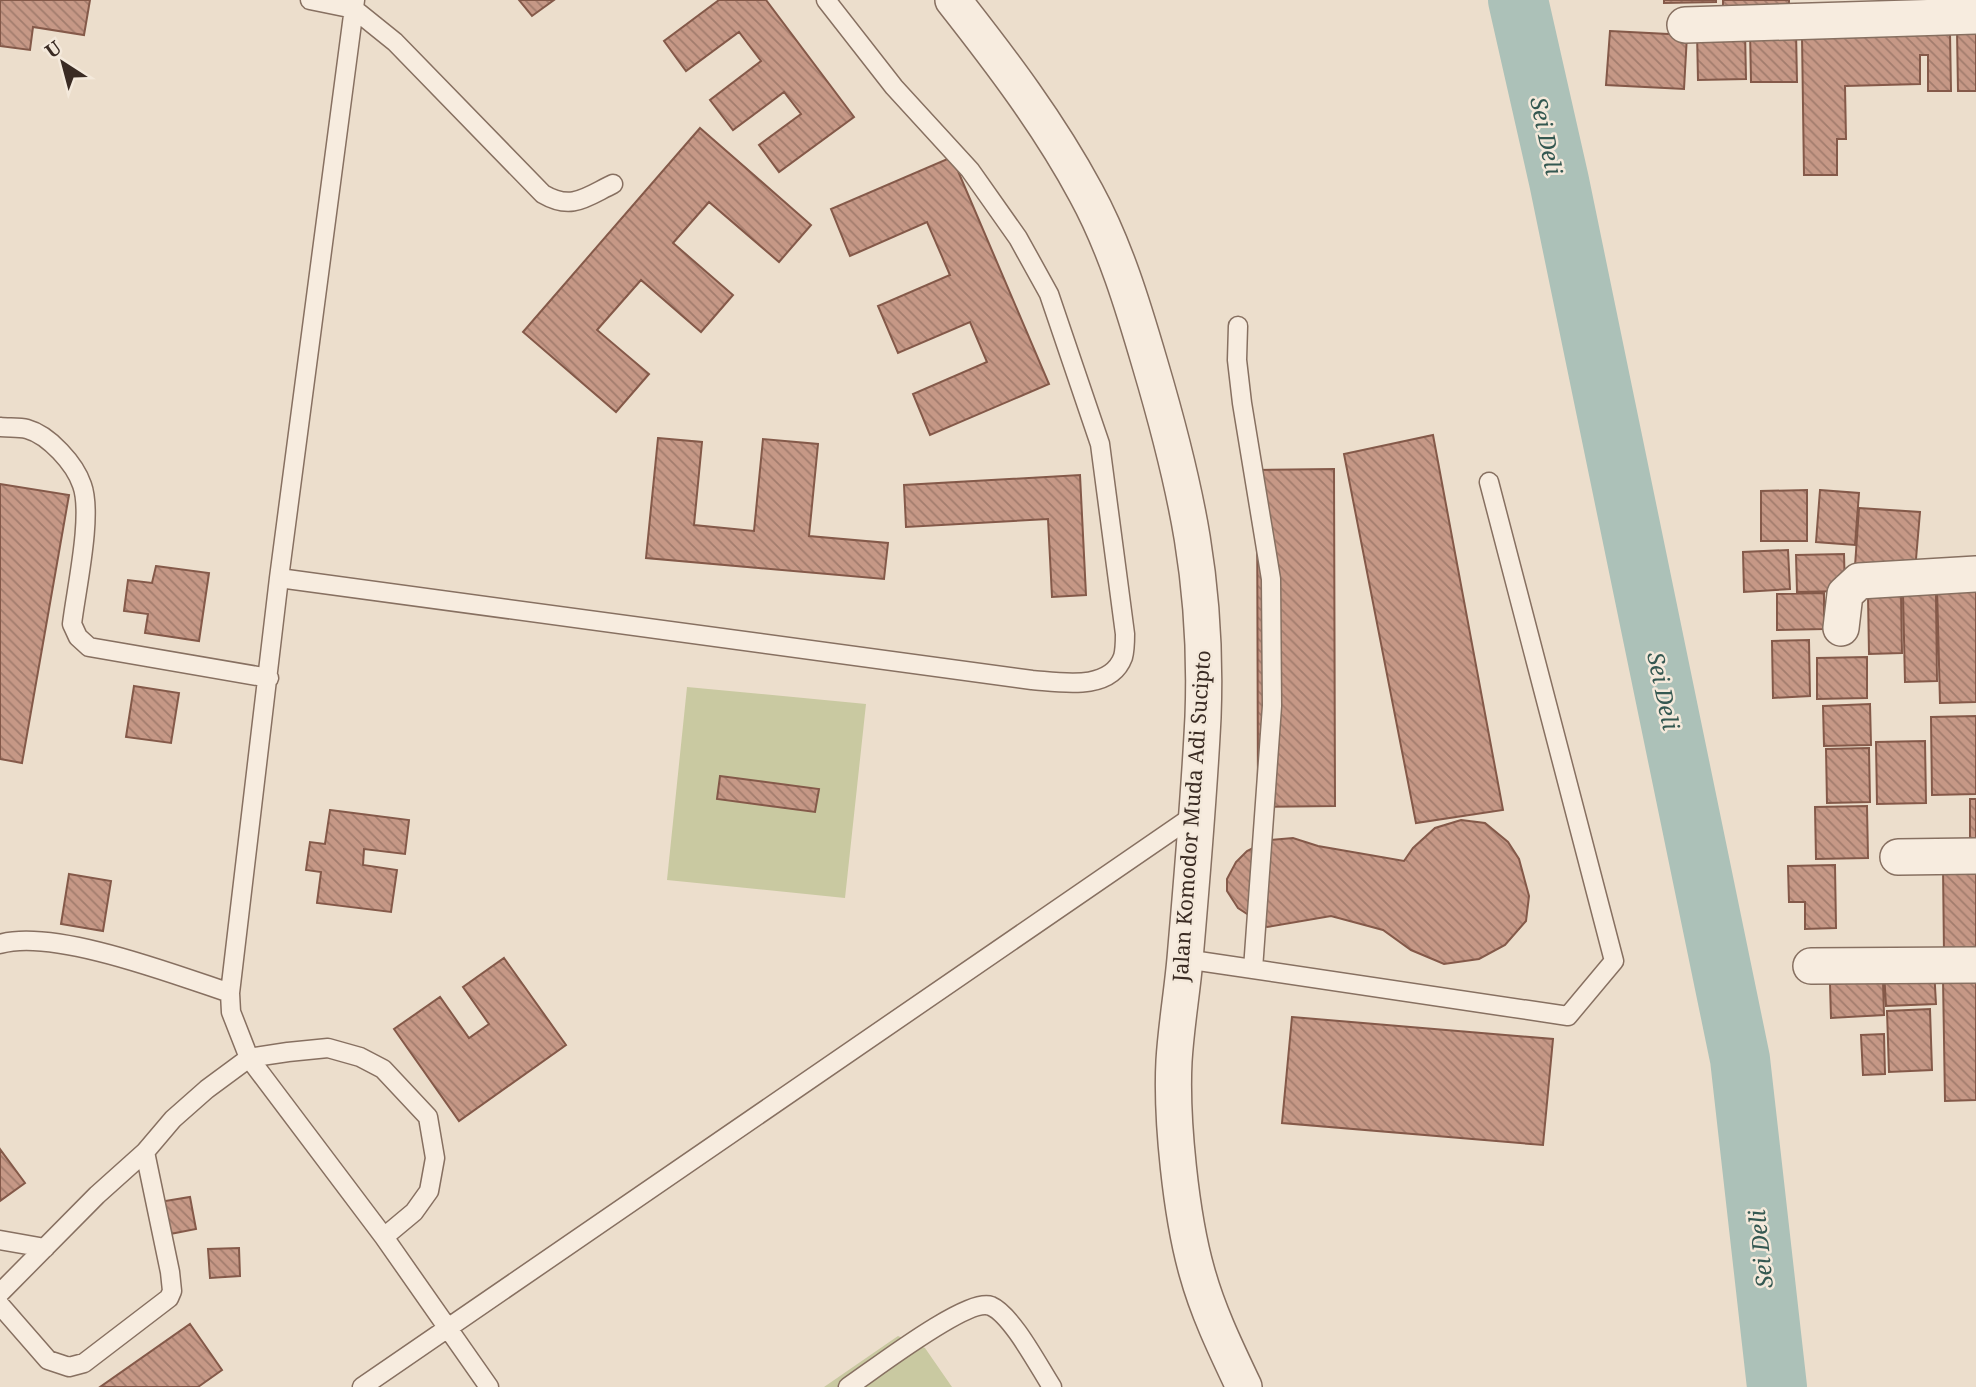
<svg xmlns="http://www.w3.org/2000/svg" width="1976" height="1387" viewBox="0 0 1976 1387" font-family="'Noto Serif',serif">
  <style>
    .green { fill: #c9c9a1 }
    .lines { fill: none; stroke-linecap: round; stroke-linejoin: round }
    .river { stroke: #acc1b8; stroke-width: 60 }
    .building { fill: url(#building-back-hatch); stroke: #845949; stroke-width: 2 }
    .service-casing { stroke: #877061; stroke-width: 21 }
    .minor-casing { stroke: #877061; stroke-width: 38 }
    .service { stroke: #f7ecdf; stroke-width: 18 }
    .minor { stroke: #f7ecdf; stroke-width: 35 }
    .labels { text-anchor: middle; stroke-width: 5; stroke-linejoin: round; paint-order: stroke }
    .street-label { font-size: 21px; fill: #3a2b23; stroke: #f4e9db }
    .water-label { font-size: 23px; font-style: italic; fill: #345851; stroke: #f4e9db }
  </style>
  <defs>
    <pattern id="building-back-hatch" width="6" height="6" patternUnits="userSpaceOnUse" patternTransform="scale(1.75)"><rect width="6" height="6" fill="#c69886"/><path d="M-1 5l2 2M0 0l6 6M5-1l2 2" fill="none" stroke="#a27c6d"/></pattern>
  </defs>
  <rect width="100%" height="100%" fill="#ecdecc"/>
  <!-- green -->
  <path class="green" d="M687,687l179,17 -21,194 -178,-18z
    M898,1336l27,12 27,39h-128z"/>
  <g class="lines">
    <!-- river -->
    <path class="river" d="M1518,0l41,181 181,878 37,328"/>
  </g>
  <!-- building -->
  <path class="building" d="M0,0h90l-6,35 -51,-8 -3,23 -30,-4z
    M519,0h35l-22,16z
    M719,0h47l88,117 -75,55 -20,-27 42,-31 -17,-22 -51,38 -23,-30 51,-39 -22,-29 -53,39 -22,-30z
    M1664,0h52v2l-52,1z
    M1723,0h66v6l-66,2z
    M1976,29v62h-18l-1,-61z
    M1750,30h46l1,52h-46z
    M1610,31l77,4 -3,54 -78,-4z
    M1745,31l1,48 -48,1 -1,-48z
    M1950,33l1,58h-23v-36h-8v29l-75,2 1,53h-9v36h-33l-2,-139z
    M700,128l111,97 -32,37 -70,-60 -36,41 60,52 -32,37 -60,-52 -44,50 52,44 -33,38 -93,-80z
    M952,157l97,227 -119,51 -17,-41 74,-32 -17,-40 -72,31 -20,-47 72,-31 -23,-53 -77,34 -19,-47z
    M1433,435l70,375 -87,13 -72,-369z
    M658,438l44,4 -8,83 60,6 9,-92 55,5 -9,92 79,7 -4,36 -238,-21z
    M1334,469l1,337 -77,1 -1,-337z
    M1080,475l6,120 -34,2 -4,-78 -142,8 -2,-42z
    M0,484l69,11 -47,268 -22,-4z
    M1807,490v51h-46v-50z
    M1820,490l39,3 -4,52 -39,-3z
    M1859,508l61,4 -5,59 -60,-5z
    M1788,550l2,39 -46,3 -1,-40z
    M1844,554l1,37 -48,1 -1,-37z
    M156,566l53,7 -10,68 -54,-8 3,-19 -24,-3 4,-31 24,3z
    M1976,586v116l-36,1 -3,-116z
    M1824,593v36l-47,1v-36z
    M1936,593l1,88 -32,1 -2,-88z
    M1901,594l1,59 -33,1 -1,-59z
    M1809,640l1,56 -37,2 -1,-57z
    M1867,657v41l-50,1v-41z
    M134,686l45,7 -8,50 -45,-6z
    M1870,704l1,41 -47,1 -1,-40z
    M1976,716v78l-44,1 -1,-78z
    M1925,741l1,62 -49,1 -1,-62z
    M1869,748l1,54 -43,1 -1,-54z
    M720,776l99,13 -4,23 -98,-13z
    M1970,799h6v46h-6z
    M1867,806l1,52 -52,1 -1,-52z
    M330,810l79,10 -4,34 -41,-5 -1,16 34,5 -6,42 -74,-9 4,-31 -15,-2 4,-28 15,2z
    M1461,820l24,3 23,19 11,17 10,37 -3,25 -21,24 -26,14 -35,5 -33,-14 -28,-20 -52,-14 -64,11 -29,-19 -11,-17v-12l9,-17 11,-11 22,-11 24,-2 25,8 86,15 9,-13 22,-20z
    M1976,864v91h-32l-1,-90z
    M1835,865l1,63 -31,1v-27h-16l-1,-36z
    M69,874l42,7 -8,50 -42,-7z
    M504,958l62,87 -107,76 -65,-92 46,-32 29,41 20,-14 -26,-37z
    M1934,968l2,36 -50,2 -2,-35z
    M1943,978h33v122l-31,1z
    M1883,981l1,34 -53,3 -1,-34z
    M1930,1009l2,61 -43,2 -2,-61z
    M1292,1017l261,22 -10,106 -261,-22z
    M1884,1034l1,40 -22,1 -2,-40z
    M0,1149l25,34 -25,18z
    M190,1197l6,32 -31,6 -6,-33z
    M239,1248l1,28 -30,2 -2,-29z
    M190,1324l32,46 -24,17h-98z"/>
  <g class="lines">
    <!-- service casing -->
    <g class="service-casing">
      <path id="service" d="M310,0l44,9 41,33 148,152c29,17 43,3 70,-10
        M355,0l-76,578 -49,415 1,19 18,46 135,179 105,150
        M1238,326l-1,34 5,43 29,176 1,127 -19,263
        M0,427c8,1 19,0 27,2 22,6 48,35 55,56 11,30 -6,105 -10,139l6,13 11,10 180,31
        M279,578l753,102c28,2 78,12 91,-23 2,-7 2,-16 2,-23l-25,-190 -51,-150 -31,-56 -48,-68 -76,-83 -68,-87
        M0,944c53,-16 176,31 230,49
        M1185,959l383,57 46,-55 -125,-479
        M0,1240l45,8
        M0,1293l97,-98 48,-43 28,-33 34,-30 42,-31 39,-6 40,-4 32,9 23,12 45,48 7,41 -6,33 -15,21 -30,25
        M0,1305l48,55 21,7 15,-4 85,-65 3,-7 -2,-19 -25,-120
        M362,1387l834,-573
        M848,1387c24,-16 119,-90 143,-81 21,9 48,61 61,81"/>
    </g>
    <!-- minor casing -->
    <g class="minor-casing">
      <path id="minor" d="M953,0c48,61 96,124 133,193 29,53 47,113 64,171 37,125 58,222 53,353 -4,81 -11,161 -18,242 -3,34 -9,68 -11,102 -3,58 7,155 23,211 11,40 29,77 47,115
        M1685,25l291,-9
        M1841,628l4,-34 14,-13 117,-7
        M1898,857l78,-1
        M1811,966l165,-1"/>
    </g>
    <!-- service -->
    <use href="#service" class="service"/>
    <!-- minor -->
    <use href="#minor" class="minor"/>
  </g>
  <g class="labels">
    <!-- street labels -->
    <g class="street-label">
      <text transform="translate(1192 816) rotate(-86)" y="7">Jalan Komodor Muda Adi Sucipto</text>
    </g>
    <!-- water labels -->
    <g class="water-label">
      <text transform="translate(1546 136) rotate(78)" y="8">Sei Deli</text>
      <text transform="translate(1663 691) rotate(78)" y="8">Sei Deli</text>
      <text transform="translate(1761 1249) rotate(-96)" y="8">Sei Deli</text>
    </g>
  </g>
  <!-- north arrow -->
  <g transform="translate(63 63) rotate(324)" stroke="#f4e9db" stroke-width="5" paint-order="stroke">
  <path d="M0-5L12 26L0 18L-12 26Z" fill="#3a2b23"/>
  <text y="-10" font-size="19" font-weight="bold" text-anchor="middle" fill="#3a2b23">U</text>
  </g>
</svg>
